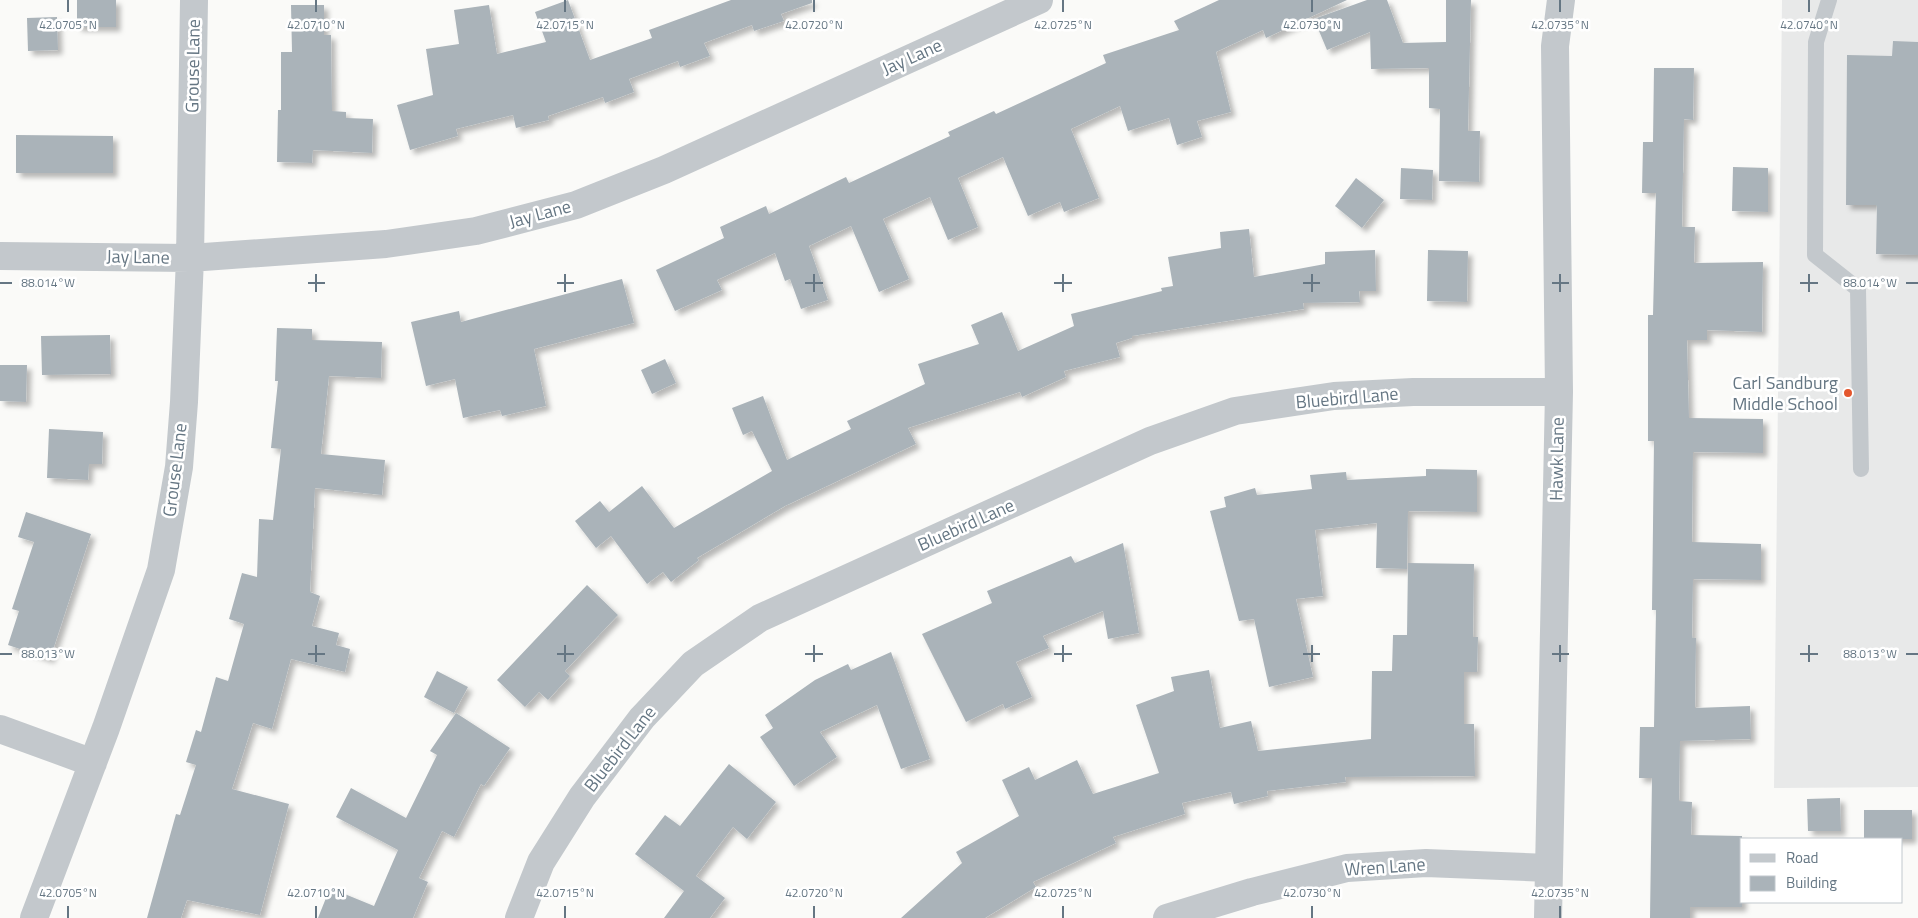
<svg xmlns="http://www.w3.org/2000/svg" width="1918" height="918" viewBox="0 0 1918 918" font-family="'Titillium Web',sans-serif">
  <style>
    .built { fill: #e8e9e9 }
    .building { fill: #aab3b9; filter: url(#shadow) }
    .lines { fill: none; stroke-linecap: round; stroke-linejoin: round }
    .service { stroke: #c3c8cc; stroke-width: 16 }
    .minor { stroke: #c3c8cc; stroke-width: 28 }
    .ticks { fill: none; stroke: #657683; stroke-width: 2 }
    .poi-dot { fill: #e4572e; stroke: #fff; stroke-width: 2 }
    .labels { text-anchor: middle; stroke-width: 5; stroke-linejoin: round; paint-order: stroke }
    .street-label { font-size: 18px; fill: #657683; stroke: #fff }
    .poi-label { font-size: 18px; fill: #657683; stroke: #fff; text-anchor: end }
    .ticks-label { font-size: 12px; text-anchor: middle; fill: #657683; stroke: #fff; stroke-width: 5; stroke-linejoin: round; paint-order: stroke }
  </style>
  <defs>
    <filter id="shadow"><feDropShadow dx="4.5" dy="4.5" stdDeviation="2.5" flood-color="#0004"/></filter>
  </defs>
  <rect width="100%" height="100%" fill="#fafaf8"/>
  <!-- built -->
  <path class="built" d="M1782,0h136v787l-144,1z"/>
  <!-- building -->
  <path class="building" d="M77,0h39v27h-39z
    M568,0l22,60 62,-22 -3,-8 82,-30h81v3l-31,11 3,7 -30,10 -2,-6 -48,18 6,13 -30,11 -2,-6 -49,18 5,13 -29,11 -2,-6 -55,19 1,4 -33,8 -3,-13 -57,14 2,7 -48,14 -13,-45 36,-10 -7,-46 33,-5 -5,-34 35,-5 8,49 49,-12 -11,-30z
    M1219,0h128l-81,38 -3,-8 -47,22 15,60 -34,9 5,16 -25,8 -8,-27 -41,13 -8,-25 -49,23 28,69 -35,14 -4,-10 -32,14 -25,-59 -45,21 20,49 -30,13 -18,-43 -47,22 26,60 -30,13 -28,-66 -42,20 19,54 -27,9 -11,-30 -5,2 -10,-28 -58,27 5,10 -47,21 -19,-41 68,-32 -4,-11 46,-21 3,8 77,-37 3,6 101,-47 -2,-4 46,-21 2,3 110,-51 -3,-8 76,-25 -5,-9z
    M1367,0h20l16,43 43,-1v-42h25l-3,131h12l-1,51 -40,-1 1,-72 -11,-1v-40l-58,1 -1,-37 -43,18 -13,-31z
    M291,5h33v30h7l1,76 14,1v6l27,1 -1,34 -59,-3 -1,13 -35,-1 1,-52h3v-58h11z
    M57,17l1,33 -30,1 -1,-33z
    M1893,41l25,1v213l-42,-1 1,-49h-31l1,-150 45,1z
    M1654,68h40l-1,52 -9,-1 -2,108h13l-1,36 69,-1 -1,70 -55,-2v10h-20l2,78 74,1v34l-70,-1 -1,90 69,2v36l-68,-1 -1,59h4l-1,70 55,-2 1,33 -71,2 -1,60 13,1 -1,33 51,1v71h-52v11h-40l2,-140h-13l1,-51h14l2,-117h-4l2,-169h-6v-126h5l3,-122h-14l1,-51h10z
    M16,135l97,1v37h-97z
    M1733,167l35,1v44l-36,-1z
    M1401,168l32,2 -1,30 -32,-1z
    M1356,178l28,22 -22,28 -27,-22z
    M1249,229l5,48 71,-13v-12l50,-2 1,41h-17l1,11 -57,1 1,6 -172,27v2l-16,5 4,14 -56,14 2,6 -44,20 -2,-5 -112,36 8,16 -131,62 -88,52 2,2 -28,22 -8,-10 -16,12 -36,-48 -15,12 -21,-27 25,-20 9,11 33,-26 32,42 98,-57 -20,-40 -9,4 -11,-27 31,-12 24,64 64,-31 -4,-8 78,-37 -7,-20 61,-20 -8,-19 31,-13 16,39 56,-25 -3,-12 91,-23 -1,-3 12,-2 -5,-29 53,-9 -1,-16z
    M1428,250l40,1 -1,51 -40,-1z
    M622,279l12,44 -100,26 12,57 -44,10 -2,-6 -37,8 -8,-39 -29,7 -15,-64 48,-11 2,11z
    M277,328l35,1v11l70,2 -1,36 -52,-2 -8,78 64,6 -3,35 -67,-7 -5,104 10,4 -8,30 27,7 -3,12 14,4 -5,23 -54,-13 -19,70 -19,-6 -21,66 57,15 -29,111 -73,-15 -6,18h-34l29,-104 4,1 16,-50 -10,-3 10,-32 5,2 15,-55 12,4 16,-57 -15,-5 13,-46 15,4 2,-58 14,1 8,-71 -10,-1 7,-67h-3z
    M110,335l1,39 -69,1 -1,-39z
    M665,359l11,24 -24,11 -11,-24z
    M0,365h27l-1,37 -26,-1z
    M49,429l54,3 -1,32h-13l-1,16 -41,-2z
    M1426,469l51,1v42l-69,-1 -1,58 -31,-1 1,-45 -62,7 8,66 -27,3 17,78 -44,10 -15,-68 -15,2 -29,-110 16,-4 -2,-10 31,-9 2,7 55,-6 -2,-14 36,-3 1,8 79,-4z
    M26,512l65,22 -41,125 -42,-14 11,-34 -7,-2 22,-67 -16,-5z
    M1123,543l16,90 -31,6 -5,-28 -60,25 6,12 -33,14 16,35 -27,12 -2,-5 -37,18 -44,-88 70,-31 -5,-12 84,-35 4,7z
    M1408,563l66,1 -1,73h5l-1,35h-13v52h10l1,52 -130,1 1,5 -79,9 1,5 -34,8 -3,-12 -49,11 3,11 -72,23 3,6 -83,39 3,5 -51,31h-84l61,-55 -6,-11 63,-36 -17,-36 27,-13 6,13 42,-20 16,34 66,-21 -23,-68 38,-14 -3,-14 38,-7 11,58 31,-7 7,30 113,-12 1,-68h20l1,-36h14z
    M587,585l31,30 -53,56 5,5 -22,24 -9,-8 -14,15 -28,-27z
    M891,652l39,107 -29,10 -24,-64 -57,27 17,25 -43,29 -34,-49 13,-9 -8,-13 50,-35 33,-16 3,6z
    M437,671l31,16 -14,26 -30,-16z
    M456,713l54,35 -26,38 -3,-2 -27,53 -12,-6 -23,47 9,4 -15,36h-95l12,-30 44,18 24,-56 -62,-33 15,-29 55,30 31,-63 -7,-4z
    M729,764l47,38 -29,37 -14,-12 -37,49 29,22 -15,20h-46l20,-27 -49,-37 30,-39 15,11z
    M1840,798l1,33h-33l-1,-32z
    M1864,810h48v29h-48z"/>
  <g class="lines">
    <!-- service -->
    <path class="service" d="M1829,0l-13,42 -1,213 43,34 3,180"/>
    <!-- minor -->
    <path class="minor" d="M0,256l190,2 196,-14 90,-13 100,-26 88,-35 375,-170
      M0,729l93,34
      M34,918l72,-190 55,-158 18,-103 5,-65 6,-144 4,-258
      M519,918l22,-56 41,-65 60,-79 51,-54 67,-46 390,-177 85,-30 99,-15 79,-4h146
      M1167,918l85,-26 95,-24 79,-5 122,5
      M1548,918l11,-526 -4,-346 6,-46"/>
  </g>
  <!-- ticks -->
  <path class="ticks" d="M68,0v12M316,0v12M565,0v12M814,0v12M1063,0v12M1312,0v12M1560,0v12M1809,0v12M316,274v18M565,274v18M814,274v18M1063,274v18M1312,274v18M1560,274v18M1809,274v18M0,283h12M308,283h17M557,283h17M805,283h18M1054,283h18M1303,283h17M1552,283h17M1800,283h18M1906,283h12M316,645v17M565,645v17M814,645v17M1063,645v17M1312,645v17M1560,645v17M1809,645v17M0,654h12M308,654h17M557,654h17M805,654h18M1054,654h18M1303,654h17M1552,654h17M1800,654h18M1906,654h12M68,906v12M316,906v12M565,906v12M814,906v12M1063,906v12M1312,906v12M1560,906v12"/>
  <!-- markers -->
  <circle class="poi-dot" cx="1848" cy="393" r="5"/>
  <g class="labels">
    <!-- street labels -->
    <g class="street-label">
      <text transform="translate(912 57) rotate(-24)" y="6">Jay Lane</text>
      <text transform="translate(193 66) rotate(-89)" y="6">Grouse Lane</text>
      <text transform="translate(540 214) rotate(-15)" y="6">Jay Lane</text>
      <text transform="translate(138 257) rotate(1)" y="6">Jay Lane</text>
      <text transform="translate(1347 398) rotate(-5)" y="6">Bluebird Lane</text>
      <text transform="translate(1557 459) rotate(-89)" y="6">Hawk Lane</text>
      <text transform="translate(175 470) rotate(-83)" y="6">Grouse Lane</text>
      <text transform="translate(966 525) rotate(-24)" y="6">Bluebird Lane</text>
      <text transform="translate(620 749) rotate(-52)" y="6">Bluebird Lane</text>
      <text transform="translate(1385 867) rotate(-4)" y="6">Wren Lane</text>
    </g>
    <!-- poi labels -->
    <g class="poi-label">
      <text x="1838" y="389">Carl Sandburg<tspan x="1838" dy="21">Middle School</tspan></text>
    </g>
  </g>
  <g class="ticks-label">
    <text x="68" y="29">42.0705°N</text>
    <text x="316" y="29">42.0710°N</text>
    <text x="565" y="29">42.0715°N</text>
    <text x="814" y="29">42.0720°N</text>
    <text x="1063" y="29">42.0725°N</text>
    <text x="1312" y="29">42.0730°N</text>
    <text x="1560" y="29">42.0735°N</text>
    <text x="1809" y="29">42.0740°N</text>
    <text x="1870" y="287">88.014°W</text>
    <text x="48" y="287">88.014°W</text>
    <text x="48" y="658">88.013°W</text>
    <text x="1870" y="658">88.013°W</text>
    <text x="68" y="897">42.0705°N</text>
    <text x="316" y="897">42.0710°N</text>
    <text x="565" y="897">42.0715°N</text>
    <text x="814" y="897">42.0720°N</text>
    <text x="1063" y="897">42.0725°N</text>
    <text x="1312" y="897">42.0730°N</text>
    <text x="1560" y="897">42.0735°N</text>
  </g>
  <!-- legend -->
  <rect x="1740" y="838" width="162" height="65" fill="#ffffff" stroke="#c1c8cd"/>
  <rect x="1750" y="854" width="25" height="8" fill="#c3c8cc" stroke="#c1c8cd"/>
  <text x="1786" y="863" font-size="15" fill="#657683">Road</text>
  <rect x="1750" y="876" width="25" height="15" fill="#aab3b9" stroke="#c1c8cd"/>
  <text x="1786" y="888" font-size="15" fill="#657683">Building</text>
</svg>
